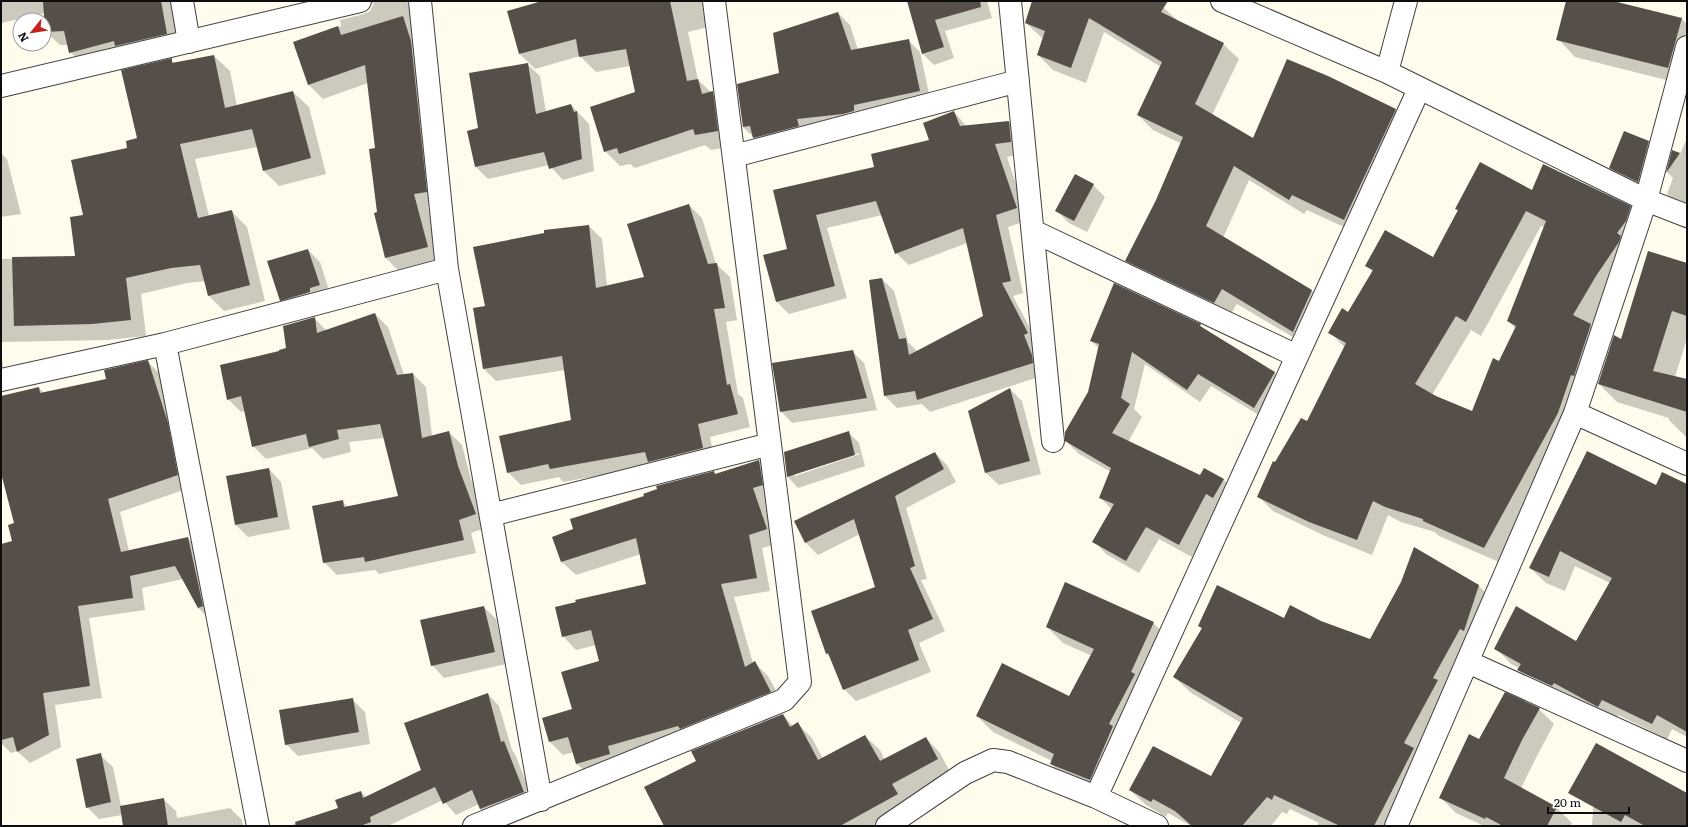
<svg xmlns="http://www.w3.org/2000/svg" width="1688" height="827" viewBox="0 0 1688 827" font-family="Literata,serif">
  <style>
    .shadow { fill: #0003; fill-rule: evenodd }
    .building { fill: #564f49; fill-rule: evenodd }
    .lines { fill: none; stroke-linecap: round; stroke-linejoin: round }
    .minor-casing { stroke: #404040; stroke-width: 24 }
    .minor { stroke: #fff; stroke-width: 22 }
  </style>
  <rect width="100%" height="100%" fill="#fffced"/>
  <!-- shadow -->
  <path class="shadow" d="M1,1h171l8,46 -97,17 -14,-13 -1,-6h-8l-14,-13 -1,-19 -44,10z
    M342,1h65l18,55 15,150 -12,1 13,54 -41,11 -14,-14 -8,-45 -2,-64 -8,-66 -45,16 -14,-14 -14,-42 46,-17 -1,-6 24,-6 6,-3 4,-8 -25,5z
    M546,1h163l7,24 -28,7 10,48 30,28 4,38 -21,4 -6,-5 -70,23 -5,-4 -10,2 -15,-15 31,-58 -6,-27 -34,6 -16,-16 -45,13 -15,-15z
    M908,1h79l5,17 -47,13 9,27 -20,7 -11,-11z
    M1033,1h120l11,7 15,14 44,22 16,15 -27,56 42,24 141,-29 15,15 -51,109 -52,-24 -3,4 -55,-34 -26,58 89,53 15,15 -19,40 -71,-42 -8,13 -88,-42 -15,-15 31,-60 25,-56 -29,-14 -15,-15 23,-48 -57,-35 -18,51 -33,-13 -15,-15 5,-16 -17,-16z
    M1567,1h42l73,18 5,5 -1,61 -111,-28 -17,-18z
    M838,13l12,12 8,25 50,-10 12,12 11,51 -165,46 -23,-22 37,-54z
    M214,56l16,15 7,35 56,-14 16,15 17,67 -47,12 -16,-16 -6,-23 -62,12 14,57 22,-5 16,16 18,74 -41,10 -16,-16 -3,-14 -18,2 -46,11 5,42 -38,4 -107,2v-83l75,-2 8,-41 45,-67 9,-11 33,-78 4,3z
    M527,64l13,12 6,36 25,-7 18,19 5,47 -31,9 -14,-15 -61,14 -12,-12 -8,-36 11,-2z
    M954,112l13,15 42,-5 12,12 2,20 -16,3 21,63 -20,7 15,66 -10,3 26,49 6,30 -115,37 -8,-8 -25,4 -13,-13 -2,-116 12,12 14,51 10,10 67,-35 -18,-74 -58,22 -13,-12 -14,-38 -55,13 20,70 -58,16 -13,-13 12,-52 -14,-58 101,-24 56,-26z
    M1687,138v72l-6,-2 -14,-14 6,-16 -6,-6 6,-20 7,2z
    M1648,142l6,6 -10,39 -28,-13 -6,-6z
    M1,153l6,6 14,55 -20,3z
    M1093,185l12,12 -18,35 -18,-9 -13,-13z
    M1532,191l98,16 15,15 -34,69 -20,34 15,15 -107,222 -60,-26 -4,-4 -34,-10 -13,-7 -16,40 -47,-19 -52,-25 -15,-15 18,-33 31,-40 38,-75 -15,-16 19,-19 24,-41 -7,-6 68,-8 24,-47 -2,-3zM1541,226l3,1 -36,94 8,8 -43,84 -41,-18 39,-65 10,6z
    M689,205l13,13 14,46 14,13 7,43 -11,2 12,72 5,4 7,29 -40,10 5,24 -62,5 -90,16 -4,-5 -38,8 -13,-13 64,-51 -7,-51 -69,11 -13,-13 3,-61 103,-81 13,13 5,47 38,-9z
    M308,250l12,12 11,35 -38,15 -13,-12z
    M1687,264v74l-12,39 12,3v58l-18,-18v-2l-52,-16 -18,-18 23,-44z
    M375,314l13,13 16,48 9,-1 13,13 6,49 17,-4 13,13 9,34 17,48 -17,6 5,20 -97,21 -4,-4 -38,5 -13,-13 18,-61 6,6 51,-10 -15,-59 -35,4 2,10 -28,7 -11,-11 -46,11 -13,-13 -8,-35 -4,1 -13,-13 52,-47 7,-3 27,-31 13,13z
    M1200,325l6,6 69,42 12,12 -20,35 -56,-34 -11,16 -55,-38 -11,45 8,8 -14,25 72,34 5,-7 19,11 12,13 -17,13 -27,51 -33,-18 -20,34 -33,-19 -12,-13 18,-31 -12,-13 11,-25 -32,-18 -13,-13 23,-48 10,-45 -8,-7z
    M1,351l3,23h-3z
    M853,352l11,11 13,47 -85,13 -11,-12z
    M148,362l12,12 29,114 -69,24 9,39 59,-13 12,12 11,70 -13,-12 -15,-29 -41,9 3,22 -56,8 13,80 -47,7 6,42 -31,16 -13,-12 -6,2 -10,-10v-198l12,-3 2,-18 -14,-50v-77l38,-9 5,5 63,-13z
    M1010,389l12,12 19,73 -42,11 -13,-12z
    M848,432l11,11 6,23 -67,22 -10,-11 -3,-24zM859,453l1,1 -65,22v-3z
    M935,453l12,12 9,17 -50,26 21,71 -6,1 24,51 -26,12 12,29 -75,29 -12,-12 -13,-31 -4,-4 -15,-42 64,-24 -16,-54 -42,21 -12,-12 -11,-21z
    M759,461l13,13 3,25 -9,3 14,41 -18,5 8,43 -36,6 19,66h2l13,13 16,29 -194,71 -14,-13 -2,-11 -11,3 -13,-13 -7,-24 30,-8 27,-48 -4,-17 -20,5 -13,-14 85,-51 -7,-31 -65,21 -14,-13 -9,-24 163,-63z
    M269,469l12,13 9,47 -42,8 -12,-12z
    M1687,485v252l-15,-8 -5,10 -49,-24 -4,7 -81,-37 -15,-15 1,-2 -8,-4 -15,-16 80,-6 34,-59 -35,-17 -10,25 -19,-8 -16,-15 126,-81z
    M1414,549l65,37 15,15 -97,225h-80l2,-3 -29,-14 -3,5 -5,-2 -11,14h-80l-23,-13 -2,4 -20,-12 -16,-15 82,-12 29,-55 -51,-31 -16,-15 28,-48 -3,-3 85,-7 37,3 50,19 31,-58z
    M484,607l12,12 10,45 -62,14 -12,-13z
    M1153,623l16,15 -63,157 -39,-15 -16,-16 1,-3 -59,-29 -16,-16 93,-19 22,-41 -29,-13 -16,-16z
    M488,694l11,12 13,44 3,4 20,50 -43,17 -12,-12 -1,-5 -23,11 -13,-15 -55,26h-99l50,-18 22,-16 5,5 56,-27z
    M352,699l13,13 5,32 -72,12 -12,-12z
    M1539,709l15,15 -17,32 -16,32 36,20 15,15 -2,3h-86l-28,-13 -15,-15 39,-58z
    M783,715l10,11 5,-2 14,14 11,21 42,-23 15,14 5,10 41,-22 14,15 11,21 -45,25 6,10 -32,17h-215z
    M1597,745l90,50v31h-95z
    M100,755l13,12 8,39 42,-7 13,12 1,7 53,-10 12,12 1,6h-119l-2,-11 -23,4 -12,-12z"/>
  <!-- building -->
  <path class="building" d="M43,1h118l6,33 -52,12 -1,-5 -45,12 -5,-22 -19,1z
    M542,1h128l17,80 11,-2 4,15 11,-3 5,40 -23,4 -2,-6 -74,25 -2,-6 -13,4 -14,-45 45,-15 -9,-43 -47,8 -3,-18 -57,15 -12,-43z
    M907,1h73l1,6 -46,13 9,27 -22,7z
    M1032,1h136l-7,11 63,31 -29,61 58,34 34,-79 41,17 68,33 -52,111 -52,-25 -3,5 -55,-34 -28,60 106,64 -19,42 -71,-43 -8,14 -89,-42 31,-61 27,-63 -46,-22 25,-53 -73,-44 -18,50 -34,-13 8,-24 -20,-8z
    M1566,1h47l69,17 -14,50 -112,-28z
    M838,12l13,38 58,-11 11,52 -66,14v6l-11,3 -46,5 2,7 -46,12 -3,-12 -7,1 -6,-43 42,-11 -6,-40z
    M403,16l8,25 16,151 -13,2 14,53 -43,11 -11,-45 3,-1 -8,-63 6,-1 -10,-83 -57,20 -15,-43 45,-16 3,9z
    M214,55l11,53 68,-17 18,67 -48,13 -11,-42 -72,15 18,74 34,-8 18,75 -42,11 -8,-31 -29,3 -45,10 5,42 -39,4 -78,2 -2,-69 63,-1 -5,-39 13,-2 -12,-55 56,-12 -1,-7 11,-3 -16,-68 51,-12v5z
    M528,63l8,51 35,-10 3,8 3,-1 5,48 -33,10 -5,-17 -69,15 -8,-36 11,-3 -9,-55z
    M954,111l6,15 49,-5 2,21 -16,2 22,64 -21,7 15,66 -9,2 26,50 -4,2 8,20 1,8 -116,37 -2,-9 -31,5 -15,-116 13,-2 17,61 7,-1 3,17 74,-39 -20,-88 -68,26 -19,-53 -60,14 19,71 -59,16 -13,-47 24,-6 -14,-59 101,-23 -3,-13 58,-14 -6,-17z
    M1624,131l25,10 -11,41 -29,-14z
    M1672,150l8,3 -14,20z
    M1480,162l52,28 11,-26 88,42 -5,15 -9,12 4,3 -2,6 -23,34 -23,39 18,9 -17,52 -3,-1 -13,38 -74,135 -61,-27v-2l-38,-12 -12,-6 -16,39 -48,-18 -52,-25 16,-36 2,1 26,-44 6,3 39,-78 -18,-10 14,-25 6,4 25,-42 -8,-4 20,-36 48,27 25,-47 -3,-1zM1526,211l20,10 -39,100 9,5 -17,35 -6,-3 -21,53 -36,-15 -21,-12 41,-68 10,6z
    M1075,174l19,10 -20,37 -19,-10z
    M689,204l19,60 9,-1 8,45 -11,1 13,76 3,-1 8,30 -40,10 5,24 -55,14 -3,-10 -95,17 -2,-5 -41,9 -8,-37 72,-16 -9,-64 -79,13 -10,-61 12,-2 -12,-59 71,-14v-3l45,-5 7,63 48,-11 -17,-53z
    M308,249l12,36 -10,3v4l-30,9 -13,-40z
    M1648,251l39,12v53l-15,-5 -19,60 34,8v33l-89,-28 16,-49 7,4z
    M1114,283l87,41 -1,2 75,46 -21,36 -56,-34 -11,16 -55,-38 -11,46 9,6 -18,29 88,42 4,-7 20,11 -11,19 -7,-4 -27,51 -33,-18 -20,34 -34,-19 22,-38 -15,-6 12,-30 -46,-27v-9l23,-40 11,-48 -9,-3z
    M375,313l22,62 16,-2 9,65 27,-7 9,35 18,48 -17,6 5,20 -99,22 -1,-5 -41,6 -11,-57 31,-6 1,7 54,-11 -18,-72 -43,6 2,9 -30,8 -3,-13 -54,13 -11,-51 -14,4 -7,-35 59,-14v-1l7,-2 -3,-22 4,-1 28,-8 2,16z
    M853,350l14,48 -87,14 -8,-49z
    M148,360l20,63 10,52 -70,24 13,53 67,-15 15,69 -5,2 -23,-42 -45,10 3,22 -55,8 12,80 -47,7 6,42 -32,17 -4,-15 -12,3v-196l11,-3 -4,-16 6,-2 -13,-50v-77l38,-9 1,6 66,-14 -2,-9z
    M1010,388l20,73 -45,12 -17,-62z
    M849,431l6,24 -68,22 -3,-25z
    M1587,451l69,34 6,-13 25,12v248l-30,-17 -5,9 -50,-24 -4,7 -44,-24 -2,3 -35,-16 4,-6 -27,-15 22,-43 60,35 36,-63 -52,-27 -11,26 -20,-9z
    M935,452l9,17 -49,27 20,70 -5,2 23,51 -25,11 11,30 -76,30 -15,-37 -2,1 -15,-43 64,-24 -21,-68 -49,24 -11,-22z
    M759,460l4,25 -10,3 14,41 -18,6 8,43 -36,6 24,83 10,-6 16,31 -91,37 -2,-3 -70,20 2,8 -34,10 -8,-27 -19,5 -7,-24 30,-9 -11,-37 38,-11 -8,-31 -29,7 -7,-30 21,-5 -1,-2 71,-16 -10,-46 -75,24 -9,-25 21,-8 -3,-10 74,-23 -1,-2 14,-5 -1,-3 58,-15 1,3z
    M269,468l9,49 -43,8 -9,-49z
    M1414,547l65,38 -15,46 -4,-2 -27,49 5,2 -34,63 10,5 -40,78h-34l-66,-31 -2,5 -5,-3 -25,29h-50l-17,-15 -22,-12 -2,3 -22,-12 24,-44 58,30 32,-58 -70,-41 29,-49 -4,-2 19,-41 67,33 6,-13 31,16 49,18 31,-57z
    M1065,582l89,40 -23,50 4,2 -26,50 4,2 -23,54 -40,-16 4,-10 -78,-38 26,-53 67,33 25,-47 -48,-22z
    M484,606l11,46 -64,14 -11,-46z
    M1505,692l35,16 -18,32 -18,38 53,29 -10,19h-44l-17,-9 -1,2 -46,-21 30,-64 10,5z
    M488,693l13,49 3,-1 20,51 -44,17 -8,-19 -29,14 -8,-17 -65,30 1,5 -11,4h-64l-1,-4 43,-14 -3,-8 26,-9 2,7 58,-28 -17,-47z
    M353,698l6,34 -74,13 -6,-35z
    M783,714l7,13 8,-5 20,38 47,-25 15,26 46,-24 12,22 -46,25 6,10 -58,32h-176l-20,-39 52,-26 -5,-10z
    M1596,743l91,50v33h-42l-20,-11 -4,7 -53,-29z
    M101,753l10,49 -25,6 -10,-49z
    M164,798l4,28h-45l-3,-20z"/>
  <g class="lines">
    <!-- minor casing -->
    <g class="minor-casing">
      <path id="minor" d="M182,1l7,41
        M420,1l27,268 94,531
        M1010,1l43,440
        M1222,1l165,71 259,128 41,16
        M1387,72l19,-71
        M1,86l359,-85
        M734,156l284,-75
        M1033,231l264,125
        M165,344l93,482
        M1,380l164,-36 282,-75
        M1575,413l112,51
        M491,515l279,-71
        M1468,662l219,99
        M1096,797l323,-708
        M474,826l310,-126 16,-18 -86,-681
        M887,826l78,-53 28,-13 15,2 88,35 61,29
        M1396,826l179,-413 71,-213 41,-153"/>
    </g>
    <!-- minor -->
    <use href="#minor" class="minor"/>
  </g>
  <!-- border -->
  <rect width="1688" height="827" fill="none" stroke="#0d0d0d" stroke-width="4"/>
  <!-- north arrow -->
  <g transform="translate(32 32) rotate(240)"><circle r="19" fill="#ffffff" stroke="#9e9e9e"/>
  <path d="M0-3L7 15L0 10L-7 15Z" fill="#c3201e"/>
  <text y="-6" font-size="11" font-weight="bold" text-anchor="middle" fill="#0d0d0d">N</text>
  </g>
  <!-- scale -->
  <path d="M1548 807v6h81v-6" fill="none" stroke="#0d0d0d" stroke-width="2"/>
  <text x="1554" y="807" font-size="12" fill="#0d0d0d" stroke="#ffffff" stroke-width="3" paint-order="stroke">20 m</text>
</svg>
